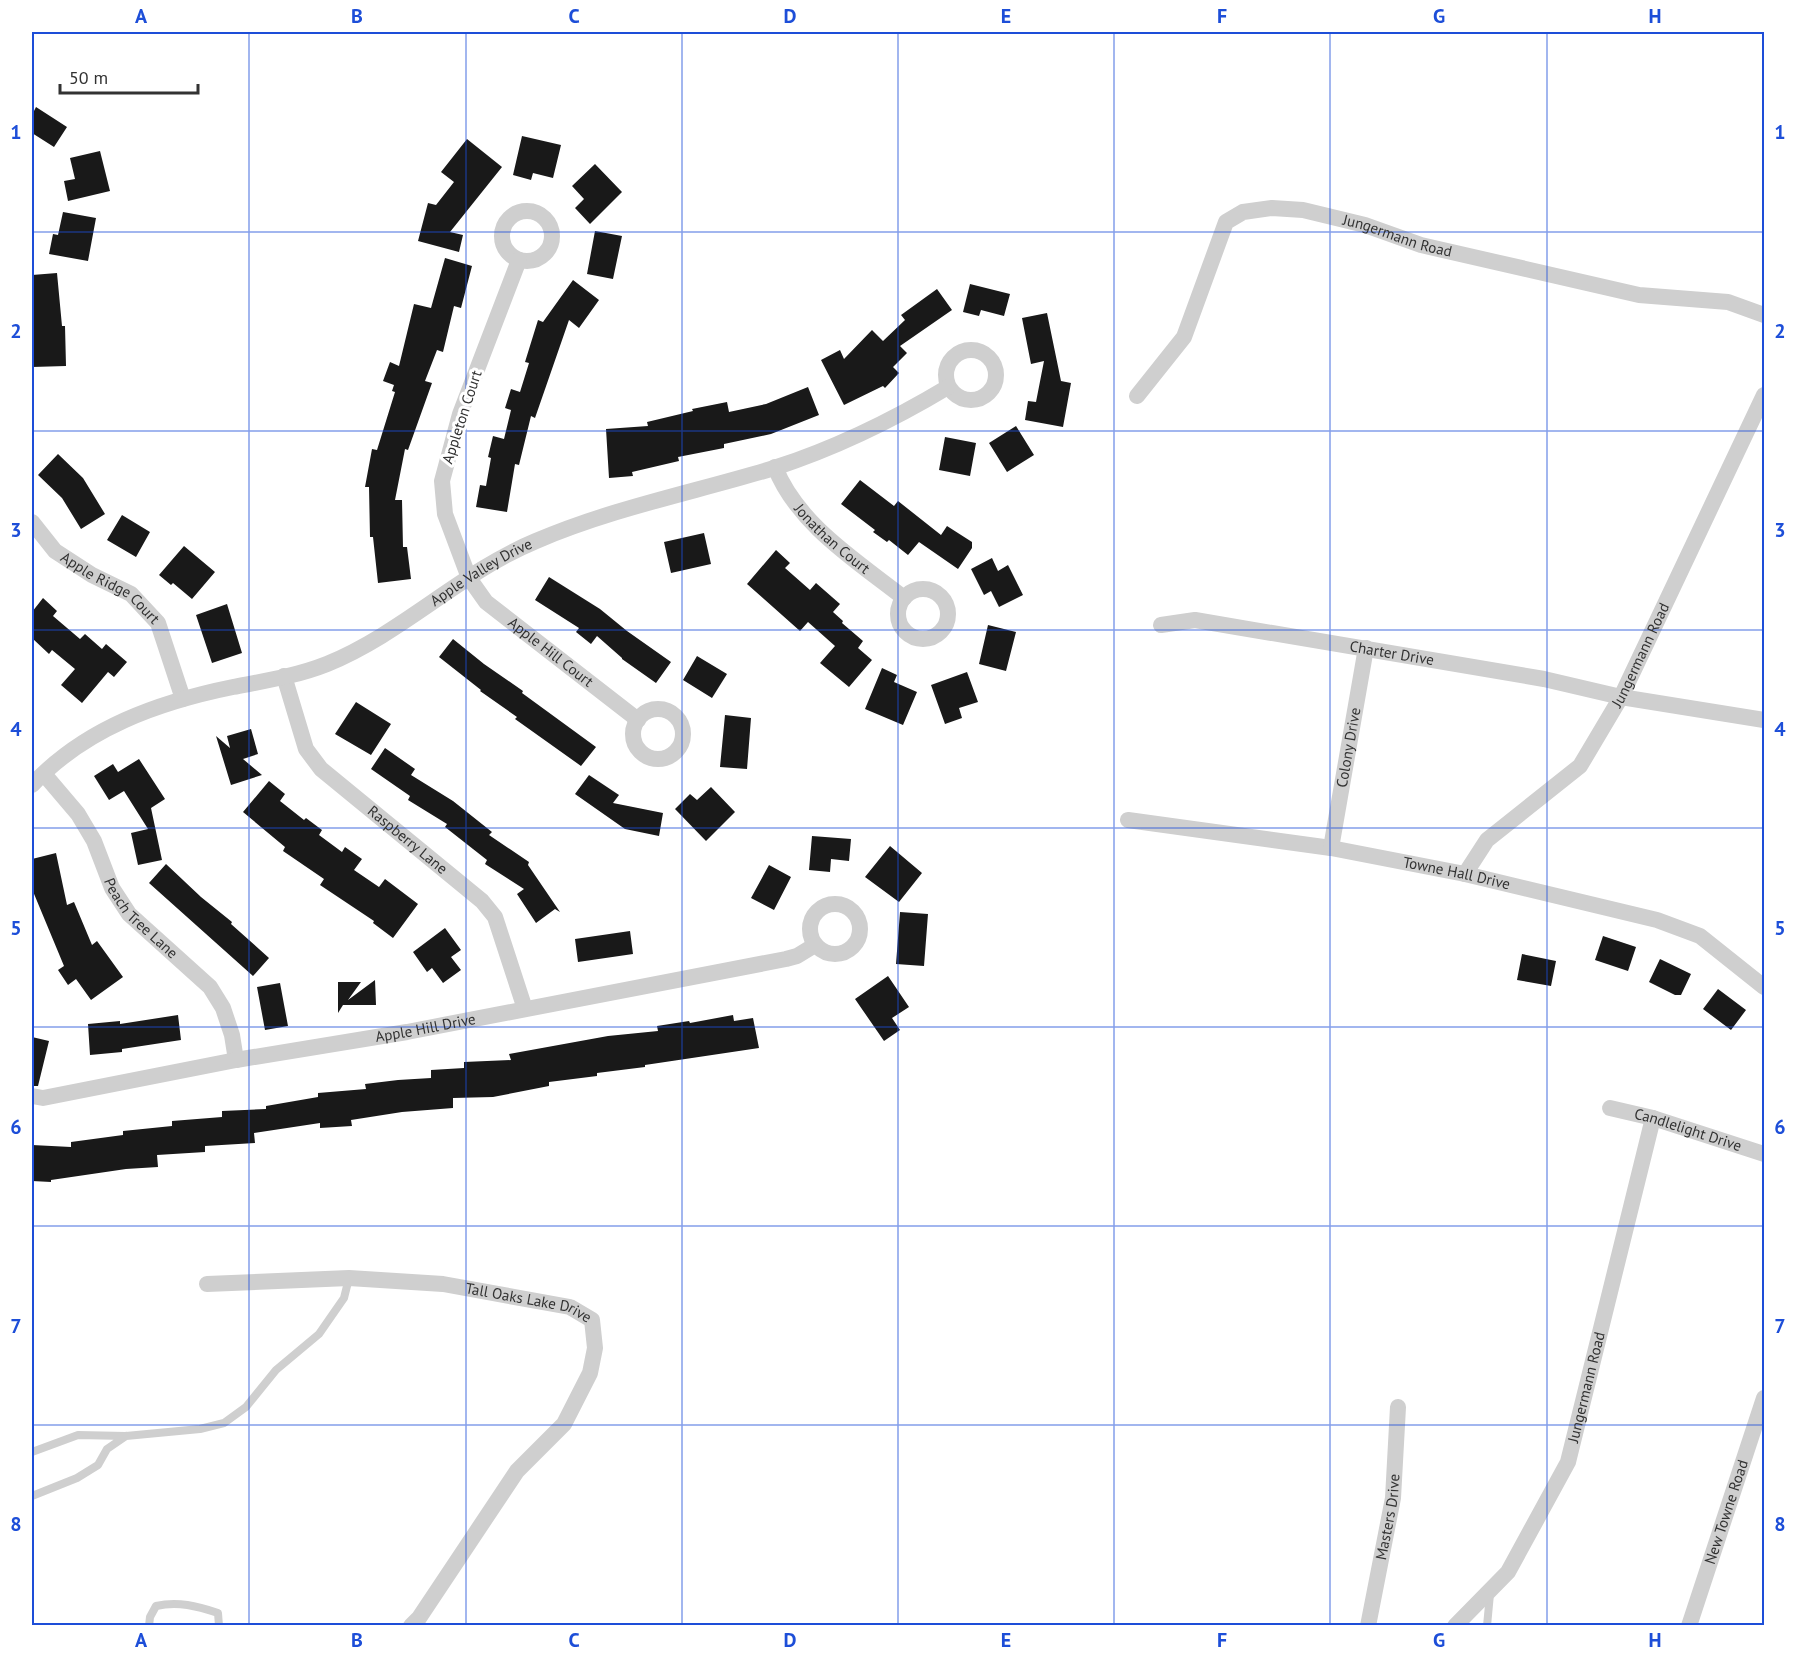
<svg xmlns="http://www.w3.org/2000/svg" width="1796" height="1657" viewBox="0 0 1796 1657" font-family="'PT Sans',sans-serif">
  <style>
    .building { fill: #191919 }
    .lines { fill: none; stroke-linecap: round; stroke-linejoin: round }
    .service { stroke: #cfcfcf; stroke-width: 8 }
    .minor { stroke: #cfcfcf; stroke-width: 16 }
    .grid { fill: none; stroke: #1d4ed8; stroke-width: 1.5; stroke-opacity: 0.55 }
    .labels { text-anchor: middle; stroke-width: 6; stroke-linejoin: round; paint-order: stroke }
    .street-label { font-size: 15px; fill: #323232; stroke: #fff }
    .neatline { fill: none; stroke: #1d4ed8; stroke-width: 2 }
    .grid-label { font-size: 20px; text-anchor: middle; font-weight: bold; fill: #1d4ed8 }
  </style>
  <rect width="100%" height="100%" fill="#fff"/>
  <!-- building -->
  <path class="building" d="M36,107l31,20 -13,20 -22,-14v-18z
    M522,136l39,9 -8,33 -20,-5 -2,7 -18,-5z
    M467,139l35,28 -52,65 13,3 -4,17 -41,-11 10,-38 8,2 18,-23 -13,-10z
    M100,151l10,40 -42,10 -4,-20 11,-2 -5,-21z
    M595,164l27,28 -32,32 -15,-16 9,-9 -12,-13z
    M63,212l33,6 -8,43 -39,-7 4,-20 5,1z
    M595,231l27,5 -9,43 -26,-5z
    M445,258l27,8 -11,42 -7,-2 -11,46 -6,-2 -12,31 7,2 -24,67 -3,-1 -10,51h7l1,47h4l4,32 -33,4 -5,-46h-3l-1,-50h-4l7,-38 5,1 18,-58 -3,-1 2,-6 -11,-4 7,-19 9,4 15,-62 17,4z
    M57,273l5,53h3l1,40 -34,1v-92z
    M573,280l26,20 -20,28 -10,-8 -34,98 -4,-2 -12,49 -4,-1 -8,48 -31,-5 4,-22 6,1 5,-28 -3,-1 5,-21 11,3 7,-29 -6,-2 6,-19 9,3 9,-29 -4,-1 13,-42 5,2z
    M970,284l40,10 -6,22 -23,-6 -2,6 -16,-4z
    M937,289l15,21 -52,36 7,7 -14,14 6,6 -14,15 -2,-2 -39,19 -23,-45 19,-10 4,9 28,-29 11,11 22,-21 -4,-5z
    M1047,313l14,68 10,2 -8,44 -38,-7 3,-19 8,1 8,-41 -13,3 -9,-46z
    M808,387l11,28 -48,19 -47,10v4l-46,9 1,4 -47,11 1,4 -24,2 -3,-49 42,-3 -1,-4 46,-11 -1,-2 35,-7 2,10 37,-8z
    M1016,426l18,29 -27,17 -18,-29z
    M945,437l31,6 -6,33 -31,-6z
    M58,454l25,24 22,36 -24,15 -19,-31 -24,-23z
    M860,480l34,26 4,-5 43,34 6,-9 25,16v6l-14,21 -39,-27 -11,13 -19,-15 -2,2 -14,-10 2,-2 -34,-26z
    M122,515l28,17 -14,25 -29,-17z
    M704,533l7,31 -40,9 -7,-31z
    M184,546l31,26 -23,27 -19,-16 -2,2 -12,-10z
    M776,550l14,13 -5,5 25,22 6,-7 24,21 -7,8 10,9 -1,2 21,18 -5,7 14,12 -23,27 -29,-24 15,-17 -27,-24 -8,9 -53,-47z
    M992,558l6,13 10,-6 15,30 -24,12 -8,-16 -7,4 -13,-26z
    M549,577l51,32 27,22 44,31 -15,21 -34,-24v-1l-25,-22 -6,8 -15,-12 3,-4 -44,-28z
    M43,598l14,13 -4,5 27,23 5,-5 17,15 4,-5 21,18 -13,15 -6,-5 -26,31 -21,-18 14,-16 -23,-19 -3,4 -17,-16v-26z
    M227,604l15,49 -30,10 -16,-48z
    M988,625l28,7 -10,39 -27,-7z
    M453,639l31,25 39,27 -1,2 74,54 -15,19 -66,-47 2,-2 -37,-26 1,-1 -42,-33z
    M697,656l30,18 -15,24 -29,-18z
    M882,668l15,7 -3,7 23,10 -14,33 -38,-16z
    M967,672l11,30 -19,6 3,10 -17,6 -14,-39z
    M356,702l35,22 -20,31 -36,-21z
    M725,715l26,3 -4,51 -27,-2z
    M251,729l7,25 -15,5 19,16 -31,10 -15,-49 14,12 -3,-12z
    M385,748l30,21 -4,6 42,26 39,31 -3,3 40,27 -1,3 32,47 -5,-3 -19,14 -19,-29 7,-5 -39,-25 2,-4 -42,-33 2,-3 -39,-24 2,-4 -39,-27z
    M139,759l26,40 -14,9 11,52 -24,5 -7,-32 17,-4 -24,-38 -15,9 -15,-24 19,-12 5,8z
    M589,775l30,20 -6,8 50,10 -4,23 -34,-7 -50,-35z
    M269,781l16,13 -5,7 24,19 2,-2 16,12 -3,5 23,17 3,-5 17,12 -8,11 25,17 6,-8 33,25 -25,34 -20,-15 1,-2 -54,-36 4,-6 -41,-28 2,-4 -42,-35z
    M711,787l24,25 -29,29 -31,-32 15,-15 7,6z
    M812,836l39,3 -2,22 -18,-2 -1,13 -21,-2z
    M890,846l32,27 -23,29 -34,-25z
    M56,853l11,52 7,-3 18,43 5,-4 26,36 -32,23 -15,-21 -8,6 -10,-15 6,-4 -32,-77v-30z
    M166,864l35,33 31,25 -1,2 38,34 -16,18 -104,-93z
    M769,865l22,12 -17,33 -23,-12z
    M900,912l28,2 -4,52 -28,-2z
    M445,928l16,22 -10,7 10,13 -18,13 -11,-15 -5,4 -14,-20z
    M630,931l3,23 -55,8 -3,-23z
    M1603,936l33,11 -8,24 -33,-11z
    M1522,954l34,7 -5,25 -34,-6z
    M1660,959l31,15 -10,21h-6l-26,-13z
    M888,976l21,31 -17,11 8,12 -16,11 -29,-42z
    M375,980l1,25h-33l-5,8v-31h23l-13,18z
    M280,983l8,43 -23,4 -8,-43z
    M1718,989l28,21 -15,20 -28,-21z
    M178,1015l3,25 -59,9v3l-32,3 -2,-31 32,-3v3z
    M733,1015l1,6 19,-3 6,30 -114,17v2l-48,6v3l-48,6v4l-56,11 -40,1v10l-51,4 -51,8 1,6 -32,2v-5l-66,10 1,10 -50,3v6l-48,3 1,12 -32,2 -75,11v2l-19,-1v-36l39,2v-5l52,-7v-4l49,-5v-5l50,-4v-6l44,-2v-3l52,-9v-4l48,-4 -1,-5 33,-4 33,-2v-8l33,-2v-6l47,-2 -2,-6 99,-18 50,-5 -1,-5 32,-5 1,2z
    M32,1037l17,4 -11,45h-6z"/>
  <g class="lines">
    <!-- service -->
    <path class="service" d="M32,1452l46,-17 48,1 74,-7 24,-6 22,-16 30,-37 43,-36 25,-36 5,-20
      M32,1496l45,-18 21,-13 9,-16 19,-13
      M149,1626l1,-9 6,-11c22,-5 41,0 62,7l1,13
      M1487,1626l3,-32"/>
    <!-- minor -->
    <g class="minor">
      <circle cx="527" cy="236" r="25"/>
      <path id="s1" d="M519,260l-59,154 -18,67 3,33 24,64 17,24 152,118"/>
      <circle cx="971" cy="375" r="25"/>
      <path id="s2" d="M1137,396l47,-59 42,-115 17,-10 29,-4 31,2 62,15 56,20 218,50 89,7 36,13"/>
      <path id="s3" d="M775,467c22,57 82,94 129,131"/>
      <path id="s4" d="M32,522l23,29 37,24 39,19 27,29 25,76"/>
      <circle cx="923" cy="614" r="25"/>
      <path id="s5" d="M1161,625l34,-5 349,59 77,18 143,23"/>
      <path id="s6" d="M284,676l22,73 15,20 161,132 13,16 30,92"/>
      <circle cx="658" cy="734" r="25"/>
      <path id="s7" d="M44,774l34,40 16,27 18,47 17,26 81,73 13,21 9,27 4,25"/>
      <path id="s8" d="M32,785c53,-57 127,-83 201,-98 31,-6 64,-11 94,-23 76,-31 134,-92 209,-123 77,-33 159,-49 238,-73 62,-20 119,-48 174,-81"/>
      <path id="s9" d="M1128,820l203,28 134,26 192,46 43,16 64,51"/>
      <path id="s10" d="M1331,848l35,-200"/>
      <path id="s11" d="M1465,874l22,-34 93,-74 41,-69 143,-302"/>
      <circle cx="835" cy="929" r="25"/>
      <path id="s12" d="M32,1096l11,2 193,-38 171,-28 379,-73 11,-3 18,-11"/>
      <path id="s13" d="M1610,1108l43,10 111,36"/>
      <path id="s14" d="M207,1284l142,-6 94,6 127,23 22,13 3,28 -5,25 -26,51 -47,47 -98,147 -8,8"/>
      <path id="s15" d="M1368,1626l25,-128 5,-91"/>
      <path id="s16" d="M1455,1626l53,-54 60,-110 85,-344"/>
      <path id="s17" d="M1689,1626l75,-228"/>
    </g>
  </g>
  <!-- grid -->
  <path class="grid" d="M249,32v1594M466,32v1594M682,32v1594M898,32v1594M1114,32v1594M1330,32v1594M1547,32v1594M32,232h1732M32,431h1732M32,630h1732M32,828h1732M32,1027h1732M32,1226h1732M32,1425h1732"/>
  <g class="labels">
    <!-- street labels -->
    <g class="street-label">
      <text dy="5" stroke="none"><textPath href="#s2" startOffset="376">Jungermann Road</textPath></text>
      <text transform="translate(462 417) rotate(-72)" y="5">Appleton Court</text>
      <text dy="5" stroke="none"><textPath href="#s3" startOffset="93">Jonathan Court</textPath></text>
      <text dy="5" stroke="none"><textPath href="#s8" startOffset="504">Apple Valley Drive</textPath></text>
      <text dy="5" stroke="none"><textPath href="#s4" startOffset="104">Apple Ridge Court</textPath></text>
      <text dy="5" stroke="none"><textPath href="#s1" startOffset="447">Apple Hill Court</textPath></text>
      <text dy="5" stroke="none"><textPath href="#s5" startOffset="234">Charter Drive</textPath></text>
      <text dy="5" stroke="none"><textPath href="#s11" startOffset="286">Jungermann Road</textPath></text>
      <text dy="5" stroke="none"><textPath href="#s10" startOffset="102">Colony Drive</textPath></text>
      <text dy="5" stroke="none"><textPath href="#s6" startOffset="213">Raspberry Lane</textPath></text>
      <text dy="5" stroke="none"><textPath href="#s9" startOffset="333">Towne Hall Drive</textPath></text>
      <text dy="5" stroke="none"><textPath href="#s7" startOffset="176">Peach Tree Lane</textPath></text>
      <text dy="5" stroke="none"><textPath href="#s12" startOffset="400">Apple Hill Drive</textPath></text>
      <text dy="5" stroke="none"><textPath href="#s13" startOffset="81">Candlelight Drive</textPath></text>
      <text dy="5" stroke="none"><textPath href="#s14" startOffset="324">Tall Oaks Lake Drive</textPath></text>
      <text dy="5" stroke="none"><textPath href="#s16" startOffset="278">Jungermann Road</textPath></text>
      <text dy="5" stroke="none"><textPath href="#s17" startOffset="120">New Towne Road</textPath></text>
      <text dy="5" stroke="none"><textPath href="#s15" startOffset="111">Masters Drive</textPath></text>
    </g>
  </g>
  <!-- border -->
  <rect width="1796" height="1657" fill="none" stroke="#ffffff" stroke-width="66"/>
  <!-- scale -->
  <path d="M60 84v9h138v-9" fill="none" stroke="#323232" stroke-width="3"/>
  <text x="69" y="84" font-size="18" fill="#323232" stroke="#ffffff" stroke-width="4.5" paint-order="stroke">50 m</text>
  <rect x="33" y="33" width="1730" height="1591" class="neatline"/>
  <g class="grid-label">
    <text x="141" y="23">A</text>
    <text x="357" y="23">B</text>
    <text x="574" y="23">C</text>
    <text x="790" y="23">D</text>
    <text x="1006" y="23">E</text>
    <text x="1222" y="23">F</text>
    <text x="1439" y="23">G</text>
    <text x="1655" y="23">H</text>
    <text x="16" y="139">1</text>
    <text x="1780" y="139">1</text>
    <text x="16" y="338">2</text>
    <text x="1780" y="338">2</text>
    <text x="16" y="537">3</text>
    <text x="1780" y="537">3</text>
    <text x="16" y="736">4</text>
    <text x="1780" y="736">4</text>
    <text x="16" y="935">5</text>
    <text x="1780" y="935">5</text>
    <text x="16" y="1134">6</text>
    <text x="1780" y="1134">6</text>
    <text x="16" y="1333">7</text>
    <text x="1780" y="1333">7</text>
    <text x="16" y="1531">8</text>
    <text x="1780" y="1531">8</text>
    <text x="141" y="1647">A</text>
    <text x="357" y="1647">B</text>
    <text x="574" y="1647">C</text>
    <text x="790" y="1647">D</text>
    <text x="1006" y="1647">E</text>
    <text x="1222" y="1647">F</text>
    <text x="1439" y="1647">G</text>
    <text x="1655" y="1647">H</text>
  </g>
</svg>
